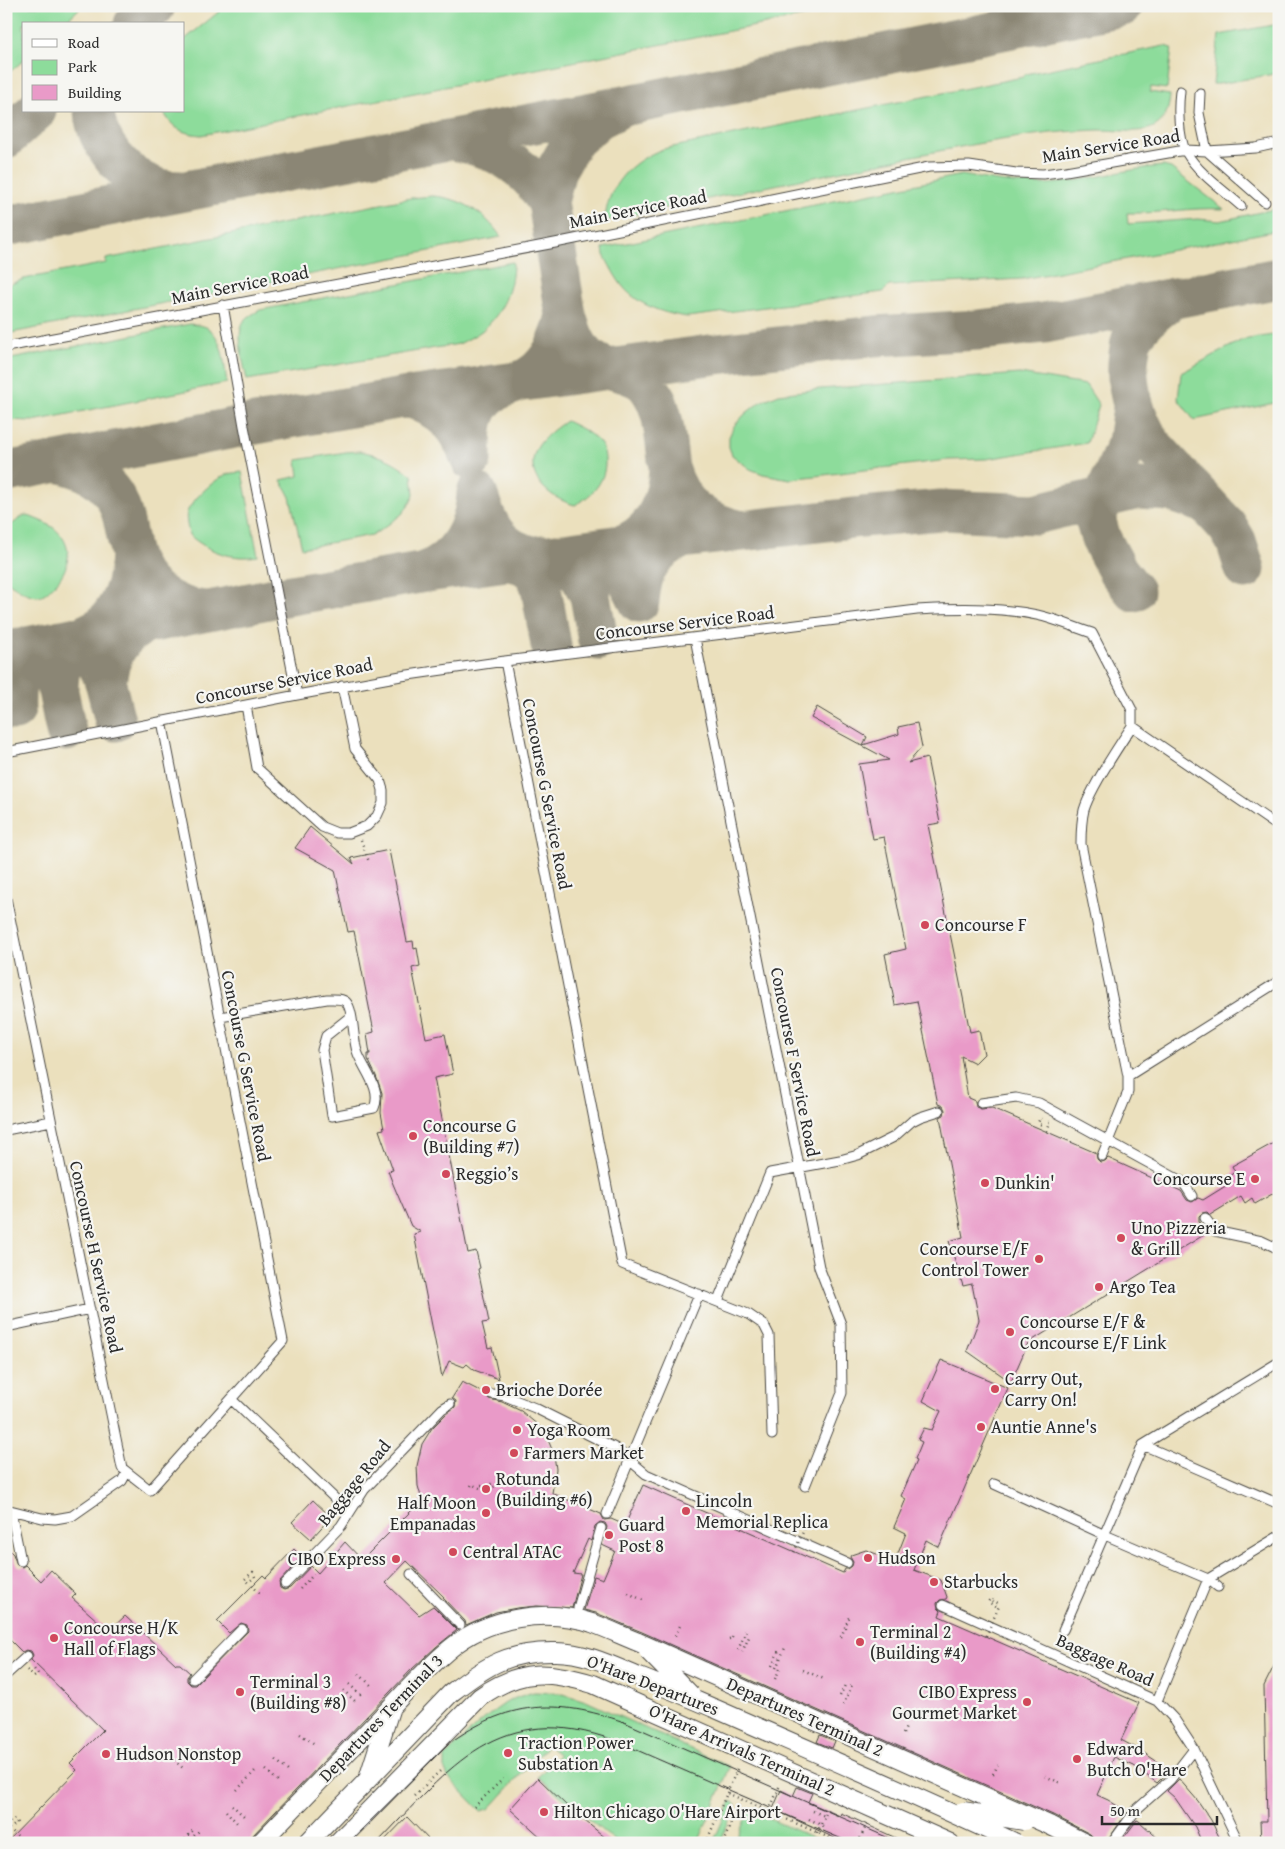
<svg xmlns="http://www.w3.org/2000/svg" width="1285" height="1849" viewBox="0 0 1285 1849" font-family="'Gentium Book Plus',serif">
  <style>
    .green { fill: #8ddc9b; stroke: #5c8463 }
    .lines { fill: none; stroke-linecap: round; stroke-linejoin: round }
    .taxiway { stroke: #8b8674; stroke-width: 41 }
    .building { fill: #e99ac8 }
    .service-casing { stroke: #484641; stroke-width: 11 }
    .minor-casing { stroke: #484641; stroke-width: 20 }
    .path { stroke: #484641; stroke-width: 2.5; stroke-dasharray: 1 4; stroke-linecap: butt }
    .service { stroke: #fff; stroke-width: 9 }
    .minor { stroke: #fff; stroke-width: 18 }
    .tram { stroke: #2b2b2b; stroke-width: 1 }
    .minor-bridge-casing { stroke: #484641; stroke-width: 20; stroke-linecap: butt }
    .path-bridge { stroke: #484641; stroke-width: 2.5; stroke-dasharray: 1 4; stroke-linecap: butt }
    .minor-bridge { stroke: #fff; stroke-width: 18 }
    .poi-dot { fill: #d1495b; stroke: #f6f6f2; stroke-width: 2 }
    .labels { text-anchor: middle; stroke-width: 4.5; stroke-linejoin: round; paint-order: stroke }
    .street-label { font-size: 18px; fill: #2b2b2b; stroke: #f6f6f2 }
    .poi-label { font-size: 18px; fill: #2b2b2b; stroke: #f6f6f2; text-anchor: start }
  </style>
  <rect width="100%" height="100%" fill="#f6f6f2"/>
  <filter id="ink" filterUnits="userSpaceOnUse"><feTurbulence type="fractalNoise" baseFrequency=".02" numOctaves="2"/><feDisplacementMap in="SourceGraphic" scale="10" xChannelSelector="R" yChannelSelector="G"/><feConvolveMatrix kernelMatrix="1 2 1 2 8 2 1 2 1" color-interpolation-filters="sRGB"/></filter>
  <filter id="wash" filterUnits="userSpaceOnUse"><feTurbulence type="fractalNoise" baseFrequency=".0096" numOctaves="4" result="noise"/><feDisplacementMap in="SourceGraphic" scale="20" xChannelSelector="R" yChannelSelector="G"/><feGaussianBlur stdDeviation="1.12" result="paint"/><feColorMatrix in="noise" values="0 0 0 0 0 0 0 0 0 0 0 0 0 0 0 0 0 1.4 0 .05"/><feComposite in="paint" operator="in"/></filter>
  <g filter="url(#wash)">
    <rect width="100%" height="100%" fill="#ebe0bd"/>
    <!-- green -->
    <path class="green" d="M6,6h76l-19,18h-39v36l-18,15z
      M226,6h631l-656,129c-20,-2 -28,-6 -38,-24h21v-71z
      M1279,24v49l-60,11h-6l6,-49z
      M1164,46l8,2 -5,41 -16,-2 -1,5 20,3c-3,46 -38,35 -72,35 -21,1 -43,2 -64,5 -66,9 -131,23 -196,37 -78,16 -155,32 -233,49 2,-36 26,-60 58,-72l360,-72 3,-3z
      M1163,166l8,2 5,4 48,37c-33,-2 -64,5 -97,4l1,11 70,-5 22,2 59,-13v22l-257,49 -133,7 -6,6 -196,25c-20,-3 -41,-9 -57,-23 -11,-9 -19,-26 -26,-39l-1,-7 359,-73c27,5 55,10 83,9 40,-2 78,-15 118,-18z
      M432,196c30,2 53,17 69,41l-495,97v-48l18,-7 82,-16v-4l305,-61z
      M513,262c0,26 -10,50 -30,68 -7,5 -16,10 -24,14l-212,36c-3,-15 -12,-46 -3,-59 4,-5 11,-8 16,-11z
      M190,324c5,1 12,1 16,3 18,10 18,38 21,56l-194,38 -27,-1v-60z
      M1279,334v68l-85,18 -16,-21 3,-26 61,-33z
      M1020,374l66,11 13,20 -12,38 -101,16 -38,1 -158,19 -27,-5 -13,-5 -18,-14 -3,-8v-10l5,-11 11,-12 15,-12 19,-8 41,-5z
      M566,421c12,6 24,11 33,21 4,4 6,12 6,18 1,21 -12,35 -30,45 -21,-5 -48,-24 -41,-50 4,-14 20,-26 32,-34z
      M360,451c23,5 34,10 52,24l2,20 -5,10 -7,9 -21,16 -9,5 -70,13 -12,-51 -9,-17 18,-4 -2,-16 49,-8z
      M242,472l16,84c-26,4 -49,-4 -69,-21 -1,-7 -4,-17 -2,-23 5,-12 25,-30 36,-36 5,-3 13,-3 19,-4z
      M26,515c12,5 26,9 34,19 14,17 8,38 -7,52 -4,4 -9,10 -16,10 -11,-1 -22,-9 -31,-15v-52l17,-13z
      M534,1692l26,1 26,8 144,66 -32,76h-78l-14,-9 -68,-57 21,-22 -11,-10 -59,64 -8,2 -33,-34 -3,-7v-13c18,-19 38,-39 59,-53 9,-6 20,-9 30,-12z
      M731,1801l5,3 -16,39h-7z
      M749,1810l76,33h-90z"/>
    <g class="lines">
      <!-- taxiway -->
      <path class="taxiway" d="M134,24l21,-18
        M94,111c2,32 31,66 60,76 9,4 18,4 27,4
        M6,138l30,-27
        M453,140c29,5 55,15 76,37 7,7 13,17 19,25
        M6,226l622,-121 494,-99
        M1173,298c-15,12 -32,24 -41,41 -2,4 -2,10 -3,15 -5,31 6,65 23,91l75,81 9,15 9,28
        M566,315l-18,-113 8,-32 17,-29 25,-22 16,-8
        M408,397c34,11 51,29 63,63 0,-15 -1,-33 5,-47 14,-30 34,-23 56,-38 20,-14 29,-37 34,-60 8,30 17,47 48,55 11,3 22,5 31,13 20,21 20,58 24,85
        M1133,408l-5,34 -33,76 6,21 17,32 16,20
        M58,462c20,5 38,11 52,28 14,17 15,40 20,61 8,34 42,58 75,60
        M6,472l238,-46 164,-29 309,-43 158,-18 104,-6 65,-7 235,-45
        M543,555c31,7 34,13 47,41 1,-8 1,-19 4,-27 6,-16 21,-20 35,-27 28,-14 39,-45 40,-74 12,39 34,55 73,63
        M505,561c18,0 31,8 36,27 5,-50 56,-40 82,-13 8,8 12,17 16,27 2,-32 12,-50 41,-63
        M424,572c35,-12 51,-45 53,-79 10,32 20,56 56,63
        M541,588l10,57
        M590,596l8,44
        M61,640c27,4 37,20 45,45 2,-29 14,-51 41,-62
        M6,650c35,3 40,7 52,41 0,-20 5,-43 23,-54 7,-4 14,-6 21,-11 21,-19 28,-45 29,-72
        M6,651l273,-54 141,-24 201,-28 241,-28 79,-7 94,4 103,-25 32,2 35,12
        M106,685l9,36
        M58,691l8,40
        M6,692l9,18c-1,-34 3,-49 32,-67"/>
    </g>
    <g id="blocks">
      <!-- building -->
      <path class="building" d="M817,707l50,30 -4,8 36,-11 -1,-7 19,-4 5,24 -14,16 19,-5 13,65 -12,2 42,207 9,-2 5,24 -9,9 -14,-7 7,42 7,3 1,6 5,2 11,-1 104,45 1,6 3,3 5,-1 3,-3 73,33 6,9 5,2 6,-4 5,2 29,-18 -3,-6 6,-4 -3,-6 47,-26v50l-24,14 -3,-6 -7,5 -4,-7 -31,19 -3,-3 -5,1 -3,3v6l8,11 -179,110 -17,39 -44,-31 12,-31 -7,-36 -9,2 -14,-45 14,-4 -23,-120 4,-2 1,-5 -2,-4 -5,-2 -21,-103 -22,4 -10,-51 21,-5 -22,-112 -11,2 -14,-75 30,-4 -78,-42z
        M310,827l44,37 -3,-6 38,-8 18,92 6,-1 1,8 3,-1 3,18 -8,2 14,70 19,-4 8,40 -19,4 34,175 8,-2 4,17 -2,1 11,53 -7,1 6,25 4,-1 7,32 -25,-9 -7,-6 -3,3 -15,-6 -7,16 -28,-143 7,-2 -10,-6 -18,-42 -5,-13 5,-1 -14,-40 5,-1 -3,-16 1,-20 -6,-17 -8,-17v-5h2l-3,-20 7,-2 -20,-101 -6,1 -13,-62 -40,-22z
        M941,1360l67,28 -69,159 -13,-7 -12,30 27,10 6,17 -1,2 -6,1 -3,3 1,5 3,3 -2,5 200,87 -18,37 17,9 32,21 -13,13 -23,-17 -20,-9 -17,38 11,5 19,12 -21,31h-10l-2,-5 -4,-4 -37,-19 -411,-183 -46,-19 -12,-3 10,-34 9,3 12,-28 -13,-6 5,-18 -2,-4 -5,-1 -5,4 -4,15 -3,-2 -15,34 8,1 -9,34 -35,-2 -20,2 -21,4 -30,13 -1,-4 -22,-23 1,-1 -37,-36 -21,22 33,32 14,-9 24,24 -21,17 -24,22 -160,167 -2,7h-244l71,-73 -7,-7 33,-33 -72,-70 2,-5 -2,-4 -5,-1 -4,2 -16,-16v-89l7,7 4,11 5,2 3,-2 16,16 10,-11 25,24 -4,4 37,33 16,-15 51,48h4l10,9 -3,4v4l4,4h4l53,-54 -1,-6 -6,-2 -12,10 -12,-12 46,-46 3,3 28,-29 8,8 -23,25 1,6 4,2 6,-2 21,-22 7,7 27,-31 17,18 60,-60 -4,-14 -1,-20 5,-22 10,-16 14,-14 9,-7 1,-6 -4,-3 10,-16 24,12 3,5 13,3 19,9 18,15 10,16 5,13 2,14 -4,24 49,21 3,6 7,-1 14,6 18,-40 200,88 2,-4h3l4,-3 1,-4 -3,-5 1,-2 15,-5 29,11 11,-28 -12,-6 12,-28 -5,-3 16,-36 -2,-1 7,-17 -4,-2 6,-12 8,2 9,-19 -18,-10z
        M313,1500l18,17 -20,22 -19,-17z
        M1279,1656v187h-18l-1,-22h7l-3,-135z
        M820,1735l15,6 -3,7 -15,-6z
        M538,1778l31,30 43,35h-64l-5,-4 -33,-30z
        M1179,1779l19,22 13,19 11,23h-20l-7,-16 -20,-29 -8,-7z
        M797,1787l15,6 -4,9 32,14 1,-3 66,30h-62l-72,-34 8,-19 12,6z
        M407,1817l25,26h-50z
        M1137,1820l2,1 24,22h-43z"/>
    </g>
  </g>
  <g filter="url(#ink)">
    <use href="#blocks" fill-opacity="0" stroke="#484641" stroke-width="1"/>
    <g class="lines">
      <!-- service casing -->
      <g class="service-casing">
        <path id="service" d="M1180,91c-2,16 -2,46 6,61 13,22 36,37 55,54
          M1200,93l-1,20 8,38 58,51
          M223,305l21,121 53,269
          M6,347l549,-104 374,-76 40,-1 47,7 27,1 23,-3 119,-21 22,1 49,-3 23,-5
          M695,638l124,629 22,57 1,69 -37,93
          M505,661l117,603 126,50 16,11 5,10 3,100
          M246,705l11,63 65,59 15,6h12l18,-7 10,-10 6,-13v-13l-3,-10 -25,-31 -13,-63
          M1132,726l147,101
          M6,752l291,-57 104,-19 104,-15 412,-51c40,-2 81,-3 120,5 19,4 36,12 55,18l40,77v16
          M6,898l116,570 28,22 133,-149 -121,-620
          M220,1017l107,-18c6,0 15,-1 19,3 8,8 7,38 11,49 5,17 26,38 17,57l-42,8 -10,-66 4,-14 25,-20
          M1128,1076l151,-95
          M981,1103l35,-5 23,5 144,79 9,14
          M6,1130l45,-9
          M1102,1156l26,-64v-16l-47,-232c0,-11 0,-22 3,-34 7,-23 34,-63 48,-84
          M1205,1218l10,13 47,10 17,8
          M718,1301l52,-128 70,-13 18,-5 36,-18 18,-16 8,-4 19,-6
          M6,1327l84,-18
          M492,1394l13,2 30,12 80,40 31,26 201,89
          M231,1399l118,113
          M1143,1445l136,59
          M994,1484l111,51 103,44 10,8
          M6,1509l36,9 13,1 17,-3 50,-35 5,-9
          M11,1511l10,50
          M607,1514l92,-220
          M411,1574l49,51
          M285,1584l56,-58 23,-36 78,-81 8,-5
          M943,1605l214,96 18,19 19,29 45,94
          M578,1608l23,-80
          M1063,1630l80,-185 136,-83
          M6,1675l21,-19
          M193,1679l49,-50
          M1157,1701l51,-122 71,-43
          M1112,1843l24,-33 34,-30 24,-31"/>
      </g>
      <!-- minor casing -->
      <g class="minor-casing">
        <path id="minor" d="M391,1707c19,-20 38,-41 60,-59 37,-31 95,-40 141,-25 16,6 31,13 46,19
          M1049,1825l36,18
          M337,1843l143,-146c41,-29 68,-26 113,-13l357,159"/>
      </g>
      <!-- path -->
      <path class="path" d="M361,840l8,22
        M1042,1119l-2,-1 -2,5 6,3
        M1047,1131l3,-9h-1
        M481,1485h8l6,-3
        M471,1486l1,-2c12,8 23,6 31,-6l1,1
        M809,1519l11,4 -1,4 -9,-4
        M251,1580l4,-3 -2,-5 -8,7 16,15
        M300,1589l14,-15
        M628,1593l17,8
        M996,1606l-8,-4 2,-3 10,5
        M675,1636l5,-10
        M841,1637l9,-22
        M729,1639l4,-1 -2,-3
        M738,1650l8,-19
        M742,1652l7,-15
        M772,1666l7,-16
        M776,1668l9,-20
        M27,1670l7,7 4,-3 -4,-5
        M803,1670l21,9
        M359,1674l14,13
        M775,1679l5,-10
        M349,1684l14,13
        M343,1690l14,13
        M840,1696l6,-13
        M843,1705l9,-20
        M300,1734l16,11
        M903,1734l4,-9
        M174,1760l11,10
        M276,1760l14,13
        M266,1770l14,13
        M993,1774l5,-9
        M1045,1776l18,8
        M237,1790l19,-20
        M727,1793l11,-26
        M414,1796l26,-25
        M232,1805l14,13
        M474,1807l29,-28
        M226,1811l13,14
        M769,1811l11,-26
        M813,1811l14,6
        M809,1819l14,7
        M13,1826l4,-3 -2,-4 -3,1 -6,6 16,14
        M817,1833l12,-26
        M182,1843l13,-15
        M187,1843l12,-12
        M706,1843l21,-50 114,50
        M723,1843l18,-44
        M858,1843l9,-19"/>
      <!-- service -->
      <use href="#service" class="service"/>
      <!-- minor -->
      <use href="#minor" class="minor"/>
      <!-- tram -->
      <path class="tram" d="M348,1843l100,-99c59,-43 108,-46 176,-22l276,121
        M377,1843c74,-76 122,-145 239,-102l235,102"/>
      <!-- minor-bridge casing -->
      <g class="minor-bridge-casing">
        <path id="minor-bridge" d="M638,1642l411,183
          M648,1651l43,44
          M369,1776l21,-66
          M963,1811l61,10
          M260,1843l131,-136
          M307,1843l144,-150c36,-28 58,-42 105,-41 29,0 57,14 83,25 26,10 51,21 77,32 100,44 201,87 300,134"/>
      </g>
      <!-- path-bridge -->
      <path class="path-bridge" d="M794,1552l15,-33
        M986,1636l14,-32"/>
      <!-- minor-bridge -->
      <use href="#minor-bridge" class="minor-bridge"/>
    </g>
  </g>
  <!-- markers -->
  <g class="poi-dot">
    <circle cx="925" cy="925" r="5"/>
    <circle cx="413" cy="1136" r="5"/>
    <circle cx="446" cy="1174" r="5"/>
    <circle cx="1255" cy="1179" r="5"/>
    <circle cx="985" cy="1183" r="5"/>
    <circle cx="1121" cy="1238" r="5"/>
    <circle cx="1039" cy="1259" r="5"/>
    <circle cx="1099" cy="1287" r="5"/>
    <circle cx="1010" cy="1332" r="5"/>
    <circle cx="995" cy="1389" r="5"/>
    <circle cx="486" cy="1390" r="5"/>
    <circle cx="981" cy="1427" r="5"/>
    <circle cx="517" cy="1430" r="5"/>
    <circle cx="514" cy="1453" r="5"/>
    <circle cx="486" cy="1489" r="5"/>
    <circle cx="686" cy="1511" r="5"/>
    <circle cx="486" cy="1513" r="5"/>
    <circle cx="609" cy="1535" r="5"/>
    <circle cx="453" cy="1552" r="5"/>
    <circle cx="868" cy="1558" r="5"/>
    <circle cx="396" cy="1559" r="5"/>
    <circle cx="934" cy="1582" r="5"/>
    <circle cx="54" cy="1638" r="5"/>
    <circle cx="860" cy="1642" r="5"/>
    <circle cx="240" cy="1692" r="5"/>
    <circle cx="1027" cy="1702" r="5"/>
    <circle cx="508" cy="1753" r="5"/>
    <circle cx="106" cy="1754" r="5"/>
    <circle cx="1077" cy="1759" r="5"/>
    <circle cx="544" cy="1812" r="5"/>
  </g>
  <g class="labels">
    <!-- street labels -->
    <g class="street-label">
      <text transform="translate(1111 146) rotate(-9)" y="6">Main Service Road</text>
      <text transform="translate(638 209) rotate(-11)" y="6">Main Service Road</text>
      <text transform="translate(240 285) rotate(-11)" y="6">Main Service Road</text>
      <text transform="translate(685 623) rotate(-7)" y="6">Concourse Service Road</text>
      <text transform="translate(284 681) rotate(-11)" y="6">Concourse Service Road</text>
      <text transform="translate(547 794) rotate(79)" y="6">Concourse G Service Road</text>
      <text transform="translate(795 1062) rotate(79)" y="6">Concourse F Service Road</text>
      <text transform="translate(246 1066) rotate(79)" y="6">Concourse G Service Road</text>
      <text transform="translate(96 1257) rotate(78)" y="6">Concourse H Service Road</text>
      <text transform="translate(354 1483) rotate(-51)" y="6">Baggage Road</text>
      <text transform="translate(1105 1660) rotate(24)" y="6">Baggage Road</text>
      <text transform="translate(653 1685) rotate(21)" y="6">O'Hare Departures</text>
      <text transform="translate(805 1717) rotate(24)" y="6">Departures Terminal 2</text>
      <text transform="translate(381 1718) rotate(-46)" y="6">Departures Terminal 3</text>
      <text transform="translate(742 1750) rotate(24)" y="6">O'Hare Arrivals Terminal 2</text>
    </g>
    <!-- poi labels -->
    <g class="poi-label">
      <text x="935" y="931">Concourse F</text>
      <text x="423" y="1132">Concourse G<tspan x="423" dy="21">(Building #7)</tspan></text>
      <text x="456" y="1180">Reggio’s</text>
      <text x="1245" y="1185" text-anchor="end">Concourse E</text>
      <text x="995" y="1189">Dunkin'</text>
      <text x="1131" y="1234">Uno Pizzeria<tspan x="1131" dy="21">&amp; Grill</tspan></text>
      <text x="1029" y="1255" text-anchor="end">Concourse E/F<tspan x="1029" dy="21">Control Tower</tspan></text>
      <text x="1109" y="1293">Argo Tea</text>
      <text x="1020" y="1328">Concourse E/F &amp;<tspan x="1020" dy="21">Concourse E/F Link</tspan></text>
      <text x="1005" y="1385">Carry Out,<tspan x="1005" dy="21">Carry On!</tspan></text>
      <text x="496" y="1396">Brioche Dorée</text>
      <text x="991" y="1433">Auntie Anne's</text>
      <text x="527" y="1436">Yoga Room</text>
      <text x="524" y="1459">Farmers Market</text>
      <text x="496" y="1485">Rotunda<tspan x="496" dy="21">(Building #6)</tspan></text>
      <text x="696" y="1507">Lincoln<tspan x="696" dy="21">Memorial Replica</tspan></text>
      <text x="476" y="1509" text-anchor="end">Half Moon<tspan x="476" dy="21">Empanadas</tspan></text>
      <text x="619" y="1531">Guard<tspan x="619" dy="21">Post 8</tspan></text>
      <text x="463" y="1558">Central ATAC</text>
      <text x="878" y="1564">Hudson</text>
      <text x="386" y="1565" text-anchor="end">CIBO Express</text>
      <text x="944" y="1588">Starbucks</text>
      <text x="64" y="1634">Concourse H/K<tspan x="64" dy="21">Hall of Flags</tspan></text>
      <text x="870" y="1638">Terminal 2<tspan x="870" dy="21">(Building #4)</tspan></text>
      <text x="250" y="1688">Terminal 3<tspan x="250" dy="21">(Building #8)</tspan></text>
      <text x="1017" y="1698" text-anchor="end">CIBO Express<tspan x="1017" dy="21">Gourmet Market</tspan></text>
      <text x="518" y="1749">Traction Power<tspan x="518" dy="21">Substation A</tspan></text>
      <text x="1087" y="1755">Edward<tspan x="1087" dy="21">Butch O'Hare</tspan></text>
      <text x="116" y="1760">Hudson Nonstop</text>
      <text x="554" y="1818">Hilton Chicago O'Hare Airport</text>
    </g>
  </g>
  <!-- margin -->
  <rect width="1285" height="1849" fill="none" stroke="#f6f6f2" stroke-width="25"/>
  <!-- legend -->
  <rect x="22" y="22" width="162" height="90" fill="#f6f6f2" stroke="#a5a5a2"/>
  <rect x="32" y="39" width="25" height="8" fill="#ffffff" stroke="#a5a5a2"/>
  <text x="68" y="48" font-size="15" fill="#2b2b2b">Road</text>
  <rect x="32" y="60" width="25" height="15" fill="#8ddc9b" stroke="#a5a5a2"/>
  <text x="68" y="72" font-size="15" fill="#2b2b2b">Park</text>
  <rect x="32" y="85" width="25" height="15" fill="#e99ac8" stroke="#a5a5a2"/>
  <text x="68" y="98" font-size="15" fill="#2b2b2b">Building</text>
  <!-- scale -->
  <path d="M1102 1816v8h115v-8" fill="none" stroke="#2b2b2b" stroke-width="2.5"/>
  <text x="1110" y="1816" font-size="15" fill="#2b2b2b" stroke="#f6f6f2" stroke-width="4" paint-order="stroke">50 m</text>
</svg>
